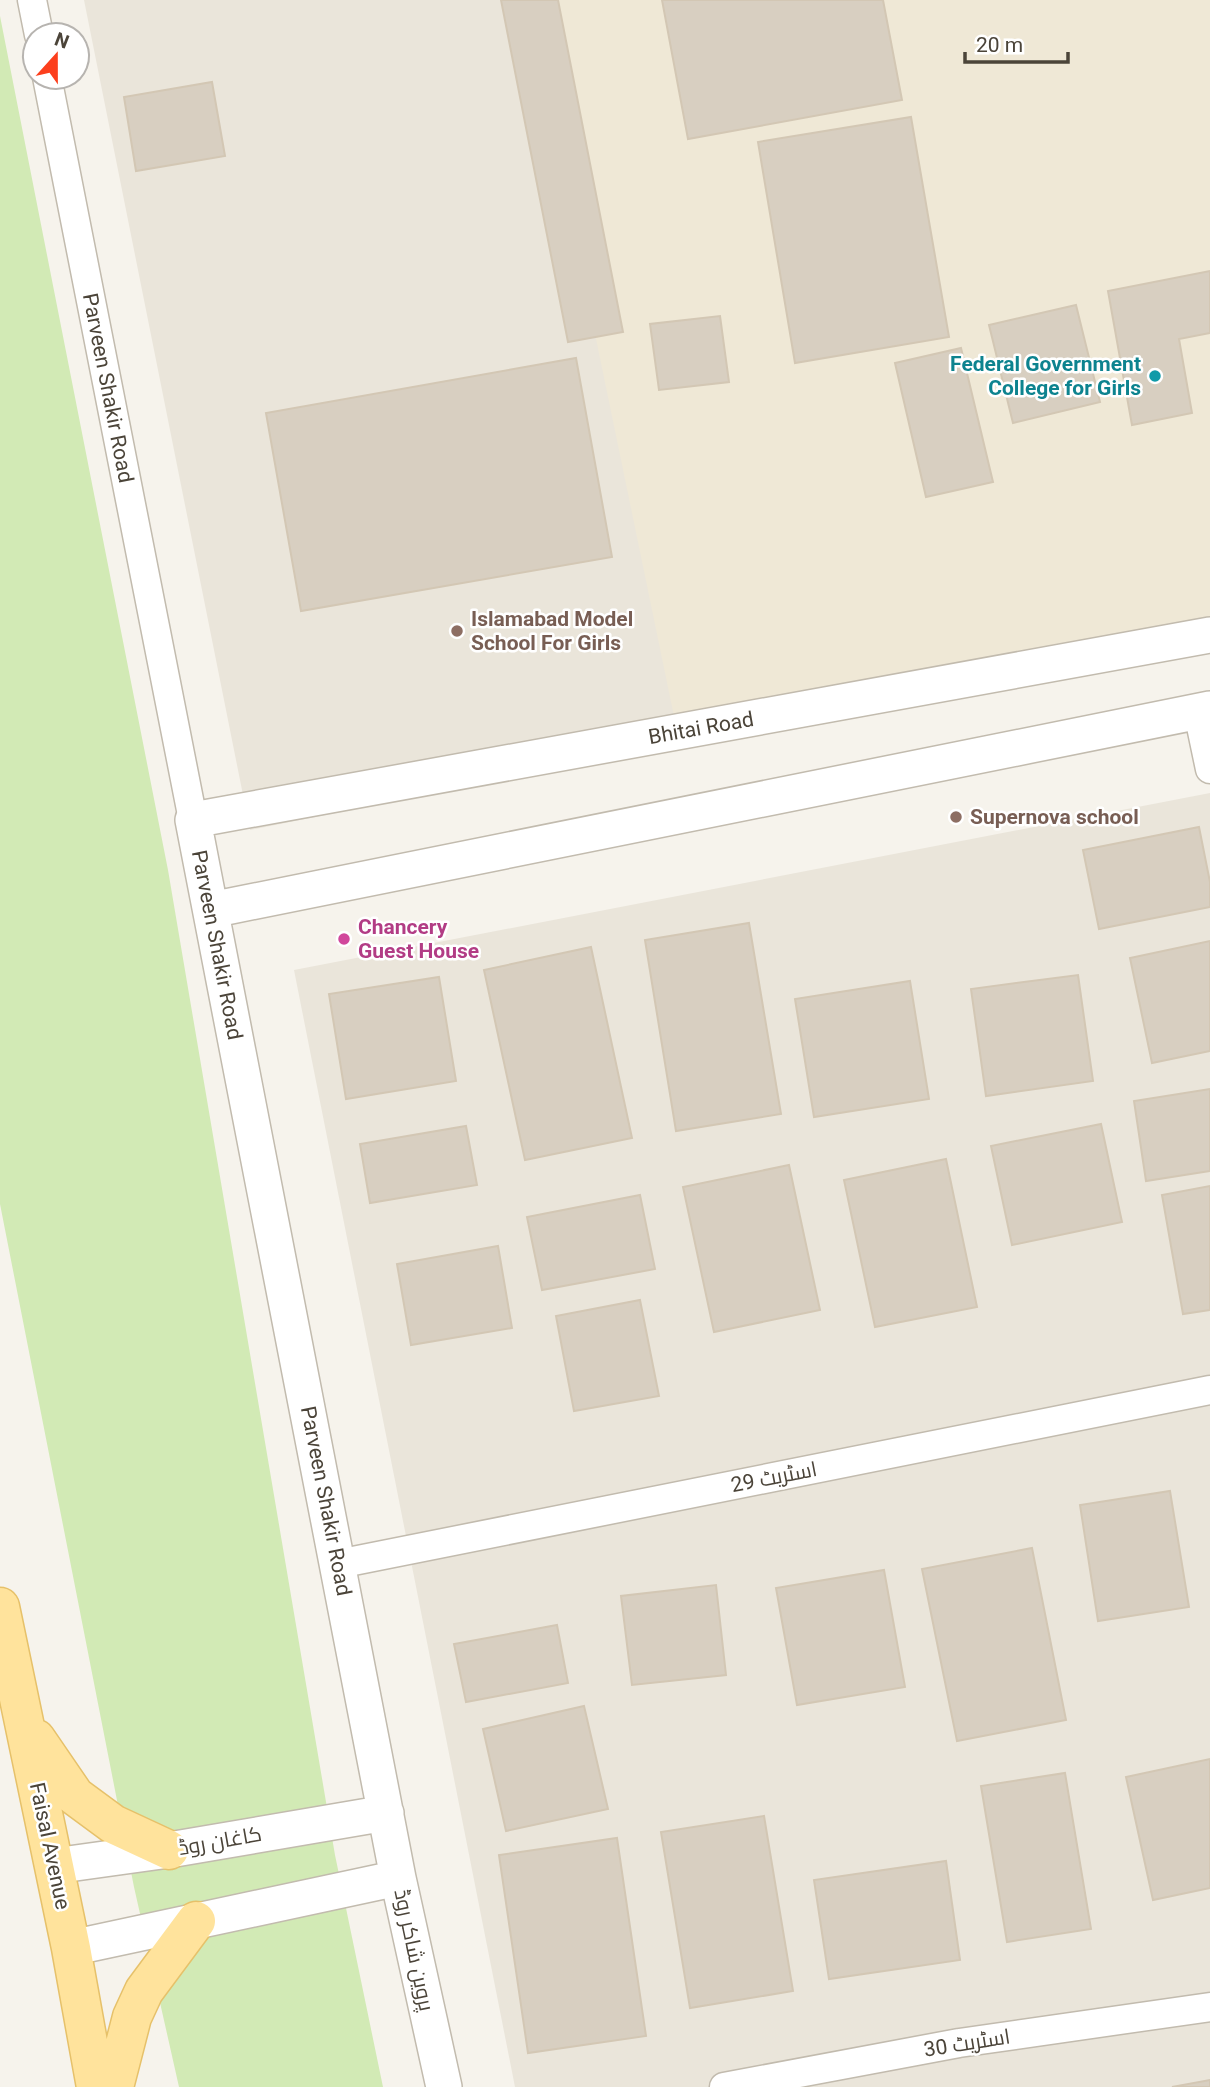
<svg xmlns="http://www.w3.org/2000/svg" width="1210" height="2087" viewBox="0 0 1210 2087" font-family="Roboto,Cairo,sans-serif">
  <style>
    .residential { fill: #eae5da }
    .education { fill: #efe8d6 }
    .green { fill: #d2eab5 }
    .building { fill: #d8cfc1; stroke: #d3c7b4; stroke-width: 2 }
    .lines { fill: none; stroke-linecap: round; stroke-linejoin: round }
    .minor-casing { stroke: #c2bbae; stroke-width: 31 }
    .tertiary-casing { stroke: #c2bbae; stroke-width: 38 }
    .primary-casing { stroke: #e6c16a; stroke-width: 41 }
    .minor { stroke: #fff; stroke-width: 28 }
    .tertiary { stroke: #fff; stroke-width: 35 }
    .primary { stroke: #ffe39c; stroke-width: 38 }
    .culture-dot { fill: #0f9aa8; stroke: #fff; stroke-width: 2.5 }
    .education-dot { fill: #8d6e63; stroke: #fff; stroke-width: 2.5 }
    .hotel-dot { fill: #d1479c; stroke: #fff; stroke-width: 2.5 }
    .labels { text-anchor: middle; stroke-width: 5; stroke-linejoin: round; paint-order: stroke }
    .culture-label { font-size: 21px; font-weight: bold; fill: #0d838f; stroke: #fff; text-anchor: end }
    .street-label { font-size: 21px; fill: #4b4439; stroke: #fff }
    .education-label { font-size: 21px; font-weight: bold; fill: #785e54; stroke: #fff; text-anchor: start }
    .hotel-label { font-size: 21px; font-weight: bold; fill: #b23c85; stroke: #fff; text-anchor: start }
  </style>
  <rect width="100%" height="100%" fill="#f6f3ec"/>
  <!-- residential -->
  <path class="residential" d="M84,0h1126v637l-960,193z
    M1210,793v1294h-695l-221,-1117z"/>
  <!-- education -->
  <path class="education" d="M526,0h684v621l-534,105z"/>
  <!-- green -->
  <path class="green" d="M0,16l168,854 167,985 48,232h-204l-45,-200 -134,-683z"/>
  <!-- building -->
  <path class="building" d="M501,0h57l65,332 -55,10z
    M662,0h221l19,100 -214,39z
    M212,82l13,74 -89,15 -12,-74z
    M911,117l38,220 -154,26 -37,-221z
    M1210,271v62l-31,6 13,74 -60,12 -24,-134z
    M1076,305l24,97 -87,21 -24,-98z
    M720,316l9,66 -70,8 -9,-66z
    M961,348l32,134 -67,15 -31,-134z
    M576,358l36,199 -311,54 -35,-198z
    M1199,827l11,55v25l-111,22 -16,-79z
    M749,923l32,191 -105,17 -31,-191z
    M1210,941v110l-58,12 -22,-105z
    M591,947l41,191 -107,22 -41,-190z
    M1078,975l15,106 -107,15 -15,-107z
    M439,977l17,104 -110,18 -17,-105z
    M910,981l19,118 -115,18 -19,-118z
    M1210,1089v82l-64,10 -12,-80z
    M1101,1124l21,98 -110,23 -21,-99z
    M466,1126l11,59 -107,18 -10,-59z
    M946,1159l31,148 -102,20 -31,-147z
    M789,1165l31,145 -106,22 -31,-145z
    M1210,1186v124l-27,4 -21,-119z
    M640,1195l15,74 -113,21 -15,-73z
    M498,1246l14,82 -101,17 -14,-81z
    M640,1300l19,96 -85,15 -18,-95z
    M1170,1491l19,116 -91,14 -18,-116z
    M1032,1548l34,172 -109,21 -35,-172z
    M884,1570l21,117 -108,18 -21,-117z
    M716,1585l10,90 -94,10 -11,-89z
    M557,1625l11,58 -102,19 -12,-58z
    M584,1706l24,103 -102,22 -23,-102z
    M1210,1759v129l-57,12 -27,-123z
    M1065,1773l26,156 -84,13 -26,-156z
    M764,1816l29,175 -103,17 -29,-176z
    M617,1838l29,198 -118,17 -29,-198z
    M946,1861l14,99 -131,19 -15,-99z
    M1210,2080v7h-38z"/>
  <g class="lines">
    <!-- minor casing -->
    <g class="minor-casing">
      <path id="minor" d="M32,0l7,35
        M47,77l146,743
        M1198,712l12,57
        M338,1564l872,-174
        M724,2087l235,-44 251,-36"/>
    </g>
    <!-- tertiary casing -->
    <g class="tertiary-casing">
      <path id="tertiary" d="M211,910l999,-201
        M54,1866l115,-16 217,-37
        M71,1948l327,-70
        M444,2087l-46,-209 -205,-1058 1017,-185"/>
    </g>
    <!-- primary casing -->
    <g class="primary-casing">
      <path id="primary" d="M0,1607l71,341 25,139
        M36,1739l39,57 38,28 56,26
        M114,2087l18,-70 12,-26 52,-70"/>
    </g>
    <!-- minor -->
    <use href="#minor" class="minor"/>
    <!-- tertiary -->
    <use href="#tertiary" class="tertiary"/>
    <!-- primary -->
    <use href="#primary" class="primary"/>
  </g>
  <!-- markers -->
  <circle class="culture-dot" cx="1155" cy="376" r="7"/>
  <g class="education-dot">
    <circle cx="457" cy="631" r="7"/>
    <circle cx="956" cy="817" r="7"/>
  </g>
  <circle class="hotel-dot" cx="344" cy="939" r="7"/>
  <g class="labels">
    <!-- culture labels -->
    <g class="culture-label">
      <text x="1141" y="371">Federal Government<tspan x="1141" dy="24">College for Girls</tspan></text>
    </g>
    <!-- street labels -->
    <g class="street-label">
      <text transform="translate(108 388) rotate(79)" y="7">Parveen Shakir Road</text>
      <text transform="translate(701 728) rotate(-10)" y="7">Bhitai Road</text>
      <text transform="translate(217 945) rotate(79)" y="7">Parveen Shakir Road</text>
      <text transform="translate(774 1477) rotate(-11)" y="7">اسٹریٹ 29</text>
      <text transform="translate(326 1501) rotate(79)" y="7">Parveen Shakir Road</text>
      <text transform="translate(220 1841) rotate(-10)" y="7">کاغان روڈ</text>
      <text transform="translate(50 1846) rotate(78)" y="7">Faisal Avenue</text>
      <text transform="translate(414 1950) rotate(78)" y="7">پروین شاکر روڈ</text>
      <text transform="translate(967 2043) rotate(-9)" y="7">اسٹریٹ 30</text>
    </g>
    <!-- education labels -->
    <g class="education-label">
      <text x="471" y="626">Islamabad Model<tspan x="471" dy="24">School For Girls</tspan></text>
      <text x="970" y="824">Supernova school</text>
    </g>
    <!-- hotel labels -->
    <g class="hotel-label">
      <text x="358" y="934">Chancery<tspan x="358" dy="24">Guest House</tspan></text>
    </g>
  </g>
  <!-- north arrow -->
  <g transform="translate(56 56) rotate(21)"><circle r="33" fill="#ffffff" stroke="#b7b4b0" stroke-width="2"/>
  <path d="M0-5L12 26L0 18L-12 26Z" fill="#fc3f1d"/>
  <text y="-10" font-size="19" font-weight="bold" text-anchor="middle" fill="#4b4439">N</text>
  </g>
  <!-- scale -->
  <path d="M965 52v10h103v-10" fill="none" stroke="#4b4439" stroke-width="3.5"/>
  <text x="976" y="52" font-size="21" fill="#4b4439" stroke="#ffffff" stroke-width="5" paint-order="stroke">20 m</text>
</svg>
